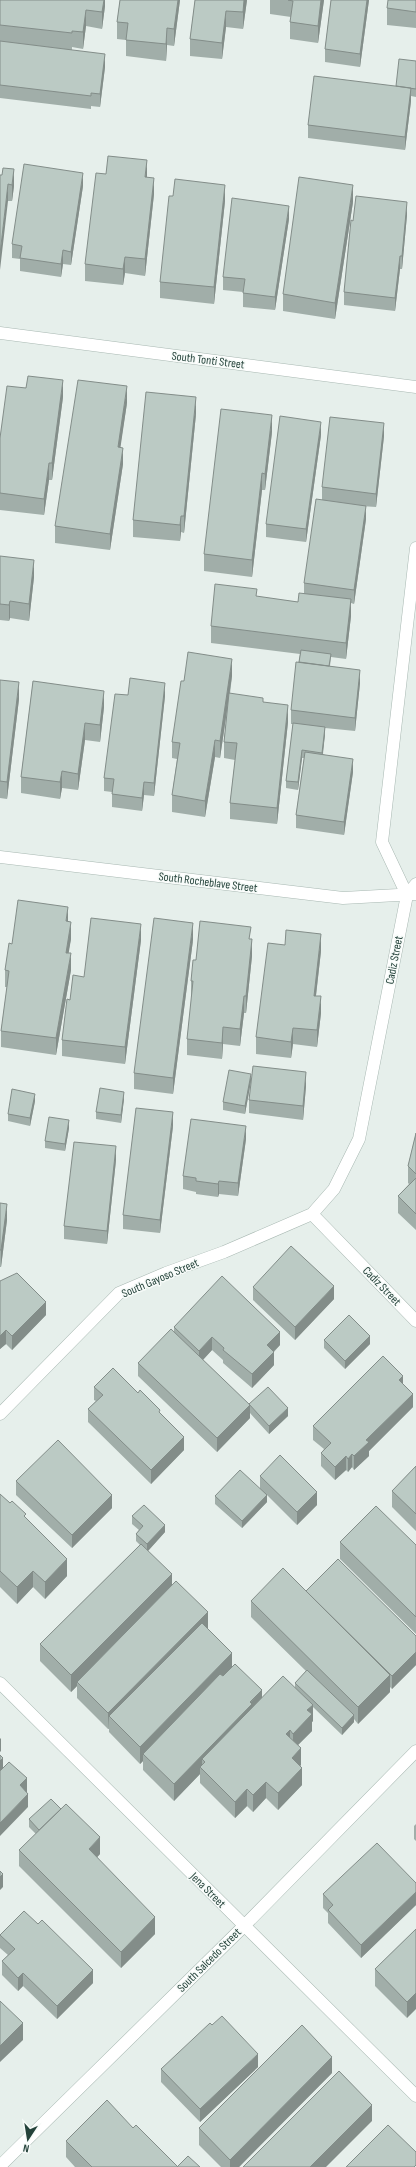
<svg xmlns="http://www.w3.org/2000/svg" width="416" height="2167" viewBox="0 0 416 2167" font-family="'Sofia Sans Condensed',sans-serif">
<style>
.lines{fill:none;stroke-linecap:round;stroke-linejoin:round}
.street-casing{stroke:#a8b8b2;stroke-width:13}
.street{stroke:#fff;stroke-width:12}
.wall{fill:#a1aea9}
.shaded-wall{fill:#838d89}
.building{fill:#bbcac4;stroke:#838d89}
.labels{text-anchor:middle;stroke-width:3;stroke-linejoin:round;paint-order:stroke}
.street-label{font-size:12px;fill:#24423a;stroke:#f7fbf9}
</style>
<rect width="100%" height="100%" fill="#e6efeb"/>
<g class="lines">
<!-- street casing -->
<g class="street-casing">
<path id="street" d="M0 333 416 387
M0 857 343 898 416 894
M407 895 416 884
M312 1214 416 1321
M0 1414 119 1293 166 1273 224 1252 312 1214 334 1189 359 1139 407 895 382 842 416 548
M0 1683 416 2096
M0 2166 244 1926 416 1751"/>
</g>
<!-- street -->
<use href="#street" class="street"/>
</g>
<!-- wall -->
<path class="wall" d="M0 0H105V6L102 29 86 26 83 49 72 47V50L105 67 100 107 91 106V109L0 98Z
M120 0H180L174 46 167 45 166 61 126 56V40L117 39V22Z
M195 0H247L243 29 226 27 222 59 190 56V39Z
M270 0H324L318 43 290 39V22L291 17 270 14Z
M331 0H369L360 67 325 62V49Z
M416 0V28L387 25V8Z
M416 61V97L411 96V101L405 150 308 138V125L396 86Z
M0 175 14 186 12 201H8Z
M147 177 154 194 145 276 125 273 123 285 85 281V264Z
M83 186 71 265 63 264 61 277 20 271V259L12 258V244Z
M173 196 225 201 214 304 160 298V282Z
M353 202 335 319 283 311V294Z
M407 215 402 269H400L395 311 344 305V292L353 221Z
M289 219 275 310 243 307V292L223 290V277Z
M63 397 52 480H49L44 515 0 510V438Z
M127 403 120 447 123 464 110 550 55 543V526Z
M196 414 184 533 181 532 180 541 133 537V520Z
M272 432 265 490H262L252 577 204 571V554Z
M321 435 306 542 266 537V524Z
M384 436 376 507 361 506 366 519 354 604 351 603V616L346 659 331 657 330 666 360 683 355 731 325 728V734L323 754 353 772 344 835 296 828V815L304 758H302L298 790 286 788V781L293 724H291V710L300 654 211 643V626L257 597 298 602 304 594V583L322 500V487Z
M0 556 34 577 29 621 10 618 9 621 0 620Z
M232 676 230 694 263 702 288 722 277 824 230 819V803L235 760 224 758V742L228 704 220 758 215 757 205 817 172 812V795L177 759 172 758V742L184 681Z
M0 680 19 699 7 799 0 798Z
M33 681 104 707 100 742 85 740 78 790 62 788 60 799 21 793V777Z
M128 695 165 696 154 796 144 795 142 811 112 807V792L104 791V778Z
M68 921 71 939 68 953 71 970 56 1055 1 1047V1031L7 987H5V970L12 944Z
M251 939 252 956 246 1013H244L240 1046 223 1044 222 1059 187 1055V1039L192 997H191V981L196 960Z
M141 940 125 1064 62 1056V1040L84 977Z
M193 940 173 1094 134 1089V1073Z
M321 951 316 996 321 1013 317 1047 293 1044 291 1058 256 1054V1037Z
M251 1081 245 1114 223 1110V1102Z
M306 1086 303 1120 249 1113V1100Z
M124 1099 121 1123 96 1119V1112Z
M35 1101 30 1126 8 1121V1114Z
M173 1126 160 1233 123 1229V1215Z
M69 1128 65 1151 45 1148V1141Z
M416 1133V1230L398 1213V1196L409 1184 408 1183V1166Z
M246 1139 238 1196 219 1194 218 1197 196 1194V1192L183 1189V1176Z
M116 1160 107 1244 64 1239V1226Z
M0 1203 7 1220 1 1267H0Z
M0 1281 46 1315 12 1350 6 1344 0 1349Z
M253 1287 334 1299 295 1340 253 1300Z
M174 1327 280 1345 274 1352V1365L252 1388 223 1363V1360L212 1350 203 1360 249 1405 288 1416 269 1434 250 1413V1418L217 1452 138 1376V1363L174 1332Z
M324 1340 370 1344 345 1369 324 1348Z
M403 1384 413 1407 369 1451V1456L354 1470 352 1467 348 1472 346 1470 335 1480 321 1466V1453L324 1449 313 1440V1426Z
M94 1387 138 1393 160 1413 184 1450 151 1484 88 1422V1409L96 1401 94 1400Z
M416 1466V1531L392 1507V1491Z
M260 1476 317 1505 297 1525 267 1495V1502L242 1528 215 1504V1496L260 1489Z
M16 1481 112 1508 72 1548 16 1495Z
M0 1494 26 1518 67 1576 45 1599 33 1587 17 1604 0 1587Z
M132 1516 165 1532 148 1551 172 1586 208 1629 232 1668 262 1698 295 1687V1683L306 1671 251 1617V1601L306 1591 416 1636V1665L392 1689 390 1687V1692L358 1724 354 1719V1722L342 1735 313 1707V1721L312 1722V1731L298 1745 301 1765 300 1766 302 1785 278 1810 266 1798 253 1812 247 1806 235 1818 200 1783V1774L174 1801 143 1770V1761L140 1764 109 1732V1729H108L77 1698V1686L71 1692 40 1661V1644L140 1545 136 1541V1534L139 1530 132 1524Z
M340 1542 416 1545V1634L340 1559Z
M29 1819 100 1854 97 1857 155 1934 121 1968 19 1866V1850L36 1834 29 1827Z
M416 1824V1841L414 1839V1826Z
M416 1883V1905L361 1958 328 1923V1913L323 1908V1894Z
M416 1929 407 2018 375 1986V1969Z
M0 1935 93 1983 57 2019 23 1986 18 1991 2 1975V1961L8 1955 0 1948Z
M212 2025 258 2067 200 2122 161 2082V2069Z
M332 2073 239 2167H221L199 2145V2128Z
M133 2128 177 2167H200H75L66 2157V2141Z"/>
<!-- shaded-wall -->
<path class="shaded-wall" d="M104 0H105V6L102 29V12Z
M178 0H180L174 46V29Z
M244 0H247L243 29V12Z
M321 0H324L318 43V26Z
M367 0H369L360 67V54Z
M86 10V26L83 49V32Z
M226 11V27L222 59V43Z
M167 28V45L166 61V44Z
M105 54V67L100 107V94Z
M411 88V101L405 150V137Z
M147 160V177H145Z
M14 169V186L12 201V185Z
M83 173V186L71 265V252Z
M154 178V194L145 276V259Z
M8 184V201L0 270V254Z
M225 185V201L214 304V287Z
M353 185V202L335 319V303Z
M407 202V215L402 269V256Z
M289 206V219L275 310V297Z
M63 250V264L61 277V264Z
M400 256V269L395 311V298Z
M125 257V273L123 285V269Z
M63 380V397L52 480V463Z
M127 386V403L118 464V447Z
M196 397V414L184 533V516Z
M272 415V432L265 490V474Z
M321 422V435L306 542V529Z
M384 423V436L376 507V494Z
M123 448V464L110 550V534Z
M49 463V480L44 515V499Z
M262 473V490L252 577V560Z
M366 506V519L354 604V590Z
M181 516V532L180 541V525Z
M34 560V577L29 621V604Z
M351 599V616L346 659V643Z
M10 601V618L9 621V605Z
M232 659V676L220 758V741Z
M360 670V683L355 731V718Z
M19 682V699L7 799V782Z
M165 683V696L154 796V783Z
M104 691V707L100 742V725Z
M288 705V722L277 824V808Z
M85 723V740L78 790V774Z
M325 727V734L322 760V753Z
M215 740V757L205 817V801Z
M302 750V758L298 790V782Z
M353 759V772L344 835V822Z
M62 771V788L60 799V782Z
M144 782V795L142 811V798Z
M68 907V923L66 921Z
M71 922V939L66 969V953Z
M193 923V940L173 1094V1078Z
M141 924V940L125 1064V1047Z
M321 934V951L314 1012V996Z
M252 939V956L246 1013V996Z
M71 953V970L56 1055V1038Z
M244 996V1013L240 1046V1029Z
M321 996V1013L317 1047V1030Z
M223 1027V1044L222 1059V1043Z
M293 1028V1044L291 1058V1042Z
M306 1072V1086L303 1120V1106Z
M251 1074V1081L245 1114V1106Z
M124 1092V1099L121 1123V1115Z
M35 1094V1101L30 1126V1118Z
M173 1112V1126L160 1233V1220Z
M69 1120V1128L65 1151V1144Z
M246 1126V1139L238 1196V1183Z
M116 1146V1160L107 1244V1231Z
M219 1181V1194L218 1197V1184Z
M7 1204V1220L1 1267V1250Z
M334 1286V1299L295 1340V1327Z
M46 1302V1315L12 1350V1336Z
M6 1330V1344L0 1349V1336Z
M280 1332V1345L267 1358V1345Z
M370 1336V1344L345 1369V1361Z
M212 1337V1350L199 1364V1351Z
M274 1352V1365L252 1388V1374Z
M403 1376V1389L399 1380Z
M413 1394V1407L369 1451V1456L354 1470V1456L366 1440Z
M250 1405V1418L217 1452V1438Z
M288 1408V1416L269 1434V1426Z
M184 1437V1450L151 1484V1470Z
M352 1454V1467L348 1472V1459Z
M346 1456V1470L335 1480V1467Z
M317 1492V1505L297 1525V1512Z
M112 1495V1508L72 1548V1535Z
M267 1495V1502L242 1528V1521Z
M165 1525V1532L147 1552V1544Z
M67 1559V1576L45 1599V1582Z
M33 1571V1587L17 1604V1587Z
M172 1574V1591L77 1682V1686L71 1692V1675Z
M208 1612V1629L109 1716 108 1729V1713Z
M416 1652V1665L392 1689V1676Z
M232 1653V1669L143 1754V1761L140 1764V1747Z
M390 1675V1692L358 1724V1707Z
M262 1690V1706L202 1759V1770L200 1767V1774L174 1801V1784Z
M313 1705V1721L312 1722V1731L293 1750V1734L307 1710Z
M354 1715V1722L342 1735V1728Z
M290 1730V1747L286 1734Z
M1 1738V1751L0 1752V1739Z
M301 1748V1765L292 1775V1758Z
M3 1758V1771L0 1774V1761Z
M302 1768V1785L278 1810V1793Z
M27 1778V1792L20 1798V1785Z
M266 1782V1798L253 1812V1795Z
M247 1789V1806L235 1818V1802Z
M28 1794V1807L0 1836V1823Z
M100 1837V1854L89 1866V1849Z
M3 1874V1887L0 1890V1877Z
M416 1892V1905L361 1958V1945Z
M155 1917V1934L121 1968V1952Z
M93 1970V1983L57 2019V2006Z
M23 1973V1986L18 1991V1978Z
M416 1993V2009L407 2018V2002Z
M23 2023V2040L0 2062V2046Z
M258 2054V2067L200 2122V2109Z
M332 2057V2073L239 2167H230V2160Z
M372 2105V2121L326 2167H310Z"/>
<!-- building -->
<path class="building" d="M0 0H104L102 12 86 10 83 32 72 31V33L0 25Z
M120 0H178L174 29 167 28 166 44 126 40 128 23 117 22Z
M195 0H244L243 12 226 11 222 43 190 39Z
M288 0H321L318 26 290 22 293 1Z
M331 0H367L360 54 325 49Z
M388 0H416V12L387 8Z
M0 41 105 54 100 94 91 93V96L0 85Z
M399 59 416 61V89L396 86Z
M314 76 411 88 405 137 308 125Z
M108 156 147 160 145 177 154 178 145 259 125 257 123 269 85 264 96 173 106 174Z
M24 164 83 173 71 252 63 250 61 264 20 258 22 246 12 244Z
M3 168 14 169 12 185 8 184 0 254V175H2Z
M299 177 353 185 335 303 283 294Z
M175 179 225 185 214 287 160 282 169 196H173Z
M356 196 407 202 402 256H400L395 298 344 292 351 220 353 221Z
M232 198 289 206 275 297 243 293 245 279 223 277Z
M28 376 63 380 52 463H49L44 499 0 493V438L7 386 26 388Z
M78 380 127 386 118 447 123 448 110 534 55 526Z
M146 392 196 397 184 516H181L180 525 133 520Z
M221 409 272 415 265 474 262 473 252 560 204 554Z
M280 416 321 422 306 529 266 524Z
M330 417 384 423 376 494 322 487Z
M316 499 366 506 354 590 304 583Z
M0 556 34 560 29 604 10 601 9 605 0 604Z
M215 584 257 589 256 596 298 602 299 593 351 599 346 643 211 626Z
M301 650 331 654 329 666 299 662Z
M188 652 232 659 220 741 215 740 205 801 172 795 180 743 172 742 181 681H184Z
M296 662 360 670 355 718 291 710Z
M130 678 165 683 154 783 144 782 142 798 112 794 114 779 104 778 115 694 128 695Z
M0 680 19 682 7 782 0 781Z
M33 681 104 691 100 725 85 723 78 774 62 771 60 782 21 777Z
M229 693 263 698V702L288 705 277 808 230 803 237 743 224 742Z
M293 723 325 727 322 753 302 750 298 782 286 781Z
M305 752 353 759 344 822 296 815Z
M18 900 68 907 66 921 71 922 66 953H71L56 1038 1 1031 9 971 5 970 9 943 12 944Z
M91 918 141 924 125 1047 62 1040 67 999 70 1000 73 975 84 977Z
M154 918 193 923 173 1078 134 1073Z
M200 921 251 927 249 939H252L246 996H244L240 1029 223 1027 222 1043 187 1039 193 981H191L193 960H196Z
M286 930 321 934 314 996H321L317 1030 293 1028 291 1042 256 1037 268 943 285 945Z
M253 1066 306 1072 303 1106 249 1100Z
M229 1070 251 1074 245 1106 223 1102Z
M100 1088 124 1092 121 1115 96 1112Z
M12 1089 35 1094 30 1118 8 1114Z
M136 1108 173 1112 160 1220 123 1215Z
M49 1117 69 1120 65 1144 45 1141Z
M191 1119 246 1126 238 1183 219 1181 218 1184 196 1181V1178L183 1176Z
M416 1133V1174L408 1166Z
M74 1142 116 1146 107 1231 64 1226Z
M416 1178V1214L398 1196Z
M0 1203 7 1204 1 1250H0Z
M291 1246 334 1286 295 1327 253 1287Z
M17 1273 46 1302 12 1336 6 1330 0 1336V1281Z
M222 1276 280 1332 267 1345 274 1352 252 1374 223 1350 224 1348 212 1337 199 1351 174 1327Z
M349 1315 370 1336 345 1361 324 1340Z
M171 1329 250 1405 217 1438 138 1363Z
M383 1356 403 1376 399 1380 413 1394 366 1440 369 1442 354 1456 352 1454 348 1459 346 1456 335 1467 321 1453 331 1443 313 1426Z
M113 1368 138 1393 140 1390 160 1410 159 1412 184 1437 151 1470 88 1409 103 1395 94 1387Z
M268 1387 288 1408 269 1426 249 1404Z
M58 1440 112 1495 72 1535 16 1481Z
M280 1455 317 1492 297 1512 260 1476Z
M416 1466V1514L392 1491Z
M240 1470 267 1495 242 1521 215 1496Z
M0 1494 10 1503 12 1501 26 1514 24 1516 67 1559 45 1582 33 1571 17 1587 0 1571Z
M144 1505 165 1525 147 1544 136 1534 143 1526 132 1516Z
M376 1506 416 1545V1617L340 1542Z
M141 1544 172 1574 71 1675 40 1644Z
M338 1559 416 1636V1652L392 1676 306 1591Z
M283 1568 390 1675 358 1707 251 1601Z
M176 1581 208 1612 108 1713 77 1682Z
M202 1623 232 1653 140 1747 109 1716Z
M235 1664 262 1690 250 1702 252 1704 174 1784 143 1754 220 1674 223 1676Z
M307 1670 354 1715 342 1728 295 1683Z
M283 1676 313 1705 307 1710 312 1714 293 1734 290 1730 286 1734 301 1748 292 1758 302 1768 278 1793 266 1782 253 1795 247 1789 235 1802 200 1767 205 1762 202 1759Z
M0 1755 3 1758 0 1761Z
M9 1762 27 1778 20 1785 28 1794 0 1823V1771Z
M51 1799 61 1809 39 1830 29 1819Z
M66 1804 100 1837 89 1849 155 1917 121 1952 19 1850Z
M377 1843 416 1883V1892L361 1945 328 1910 333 1905 323 1894Z
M0 1871 3 1874 0 1877Z
M24 1911 38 1924 42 1920 93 1970 57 2006 23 1973 18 1978 2 1961 15 1949 0 1935Z
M416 1929V1993L407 2002 375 1969Z
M0 2001 23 2023 0 2046Z
M222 2016 258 2054 200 2109 161 2069 210 2023 212 2025Z
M302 2025 332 2057 230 2160 199 2128Z
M339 2071 372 2105 310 2167H243Z
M107 2100 133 2128 136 2125 178 2167H92L66 2141Z
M388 2125 416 2152V2165L414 2167H346Z
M188 2156 200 2167H177Z"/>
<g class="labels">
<!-- street labels -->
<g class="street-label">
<text transform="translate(208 360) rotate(7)" y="4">South Tonti Street</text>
<text transform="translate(208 882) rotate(7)" y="4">South Rocheblave Street</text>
<text transform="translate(394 960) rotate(-79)" y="4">Cadiz Street</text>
<text transform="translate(160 1278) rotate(-23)" y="4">South Gayoso Street</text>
<text transform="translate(382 1286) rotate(46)" y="4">Cadiz Street</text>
<text transform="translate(208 1890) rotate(45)" y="4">Jena Street</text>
<text transform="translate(209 1960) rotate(-45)" y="4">South Salcedo Street</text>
</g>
</g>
<!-- north arrow -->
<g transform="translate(28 2139) rotate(192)" stroke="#f7fbf9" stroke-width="3" paint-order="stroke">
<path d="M0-3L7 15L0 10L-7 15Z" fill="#24423a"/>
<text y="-6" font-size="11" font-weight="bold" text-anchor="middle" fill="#24423a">N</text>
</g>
</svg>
